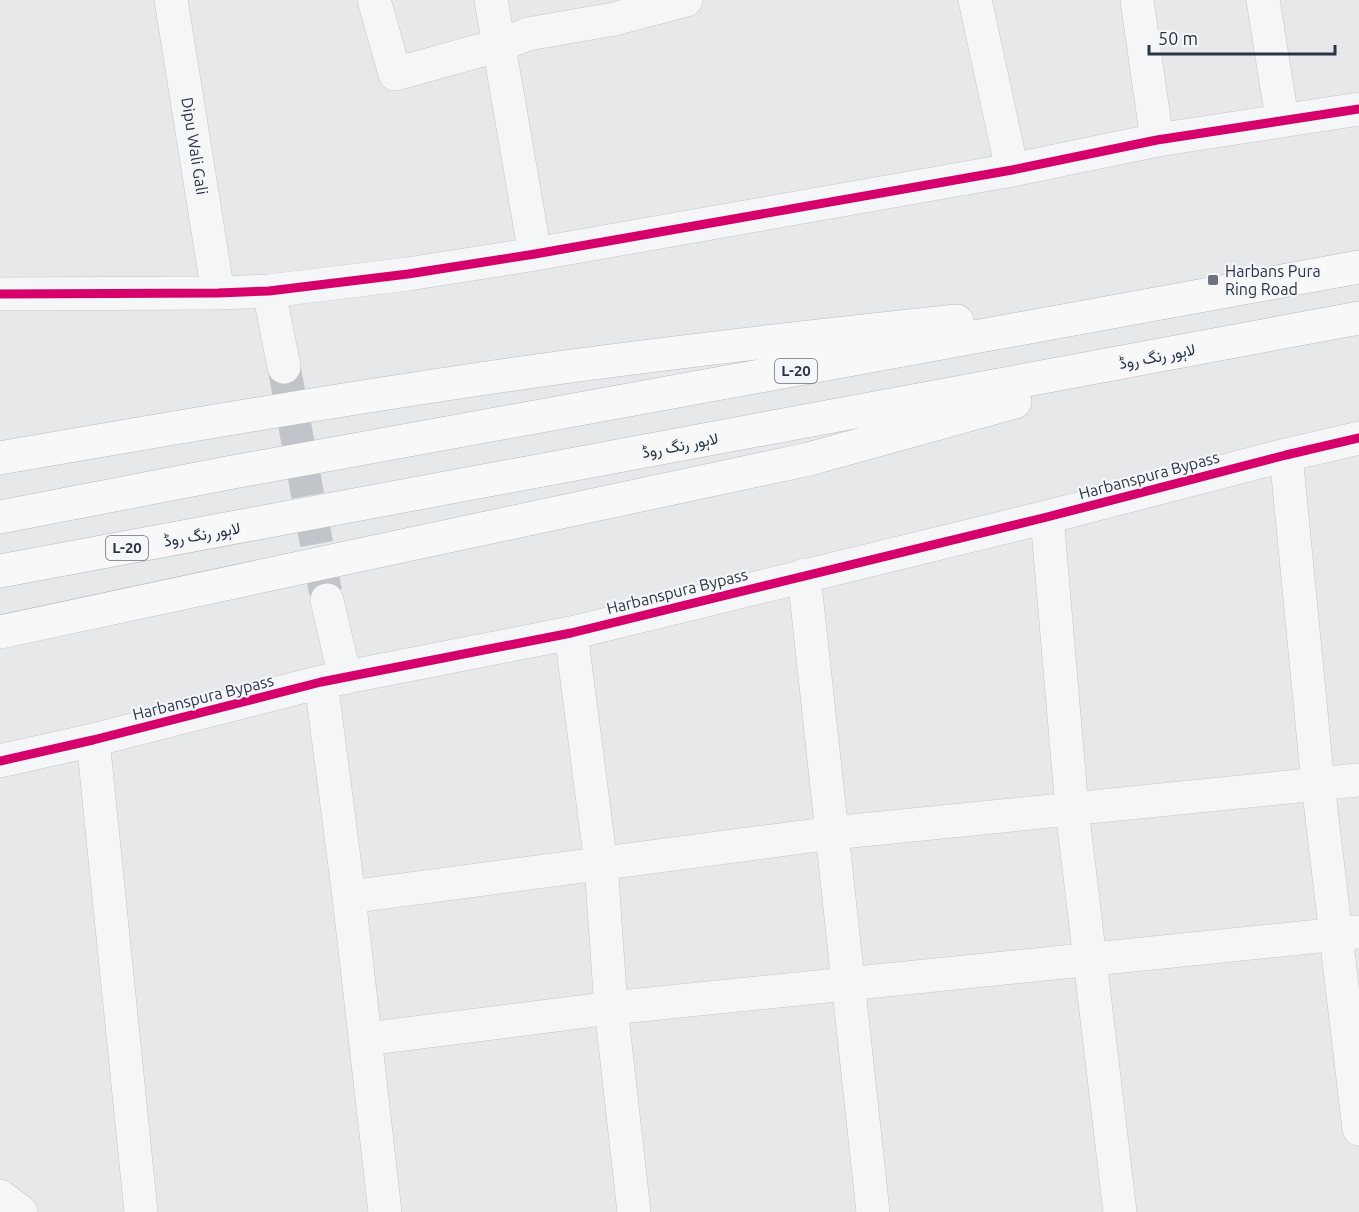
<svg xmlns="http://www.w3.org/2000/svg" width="1359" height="1212" viewBox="0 0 1359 1212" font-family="Ubuntu,Vazirmatn,sans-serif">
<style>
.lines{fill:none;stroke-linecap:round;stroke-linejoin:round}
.minor-tunnel{stroke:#c1c4c9;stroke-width:33;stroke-dasharray:33 16;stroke-linecap:butt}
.minor-casing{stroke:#c4c6c8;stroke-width:34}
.highway-casing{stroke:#b8bbbf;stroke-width:34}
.minor{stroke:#f5f6f7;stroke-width:33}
.highway{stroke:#f8f8f8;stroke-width:33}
.cycleway-casing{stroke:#f4f6f9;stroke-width:13}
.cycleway{stroke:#d6006c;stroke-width:9}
.poi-dot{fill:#6c737f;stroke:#f4f6f9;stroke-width:2}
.labels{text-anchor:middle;stroke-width:4.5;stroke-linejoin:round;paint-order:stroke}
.shield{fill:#f4f6f9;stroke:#676e7b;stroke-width:1.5}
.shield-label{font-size:15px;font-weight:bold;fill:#2b3445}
.street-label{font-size:16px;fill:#2b3445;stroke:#f4f6f9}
.poi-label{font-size:16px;fill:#2b3445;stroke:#f4f6f9;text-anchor:start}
</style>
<rect width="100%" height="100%" fill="#e6e8ea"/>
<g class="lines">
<!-- minor-tunnel -->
<path class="minor-tunnel" d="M284 367 327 600"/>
<!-- minor casing -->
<g class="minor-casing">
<path id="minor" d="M171 0 218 293
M374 0 395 74 500 45 528 34 614 19 686 0
M491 0 535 254
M975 0 1012 170
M1137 0 1157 140
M1263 0 1282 119
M269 291 284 367
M0 294 218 293 269 291 408 274 535 254 1012 170 1157 140 1359 109
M1286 455 1318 784 1359 1129
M1047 517 1072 809 1120 1212
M804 575 873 1212
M327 600 345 678
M571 633 601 864 611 1008 634 1212
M321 682 349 897 385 1212
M93 740 141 1212
M0 761 93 740 321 682 571 633 1047 517 1286 455 1359 438
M349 897 832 833 1359 780
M366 1039 611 1008 1359 932
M0 1196 21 1212"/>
</g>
<!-- highway casing -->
<g class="highway-casing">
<path id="highway" d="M0 458C185 426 370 394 557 368 690 350 824 335 957 321
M0 517 233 472 1359 267
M0 571 1359 318
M0 632 809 459 1015 402"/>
</g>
<!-- minor -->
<use href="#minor" class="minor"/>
<!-- highway -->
<use href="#highway" class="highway"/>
<!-- cycleway casing -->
<g class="cycleway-casing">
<path id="cycleway" d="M0 294 218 293 269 291 408 274 535 254 1012 170 1157 140 1359 109
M0 761 93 740 321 682 571 633 1047 517 1286 455 1359 438"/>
</g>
<!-- cycleway -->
<use href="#cycleway" class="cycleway"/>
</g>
<!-- markers -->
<rect class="poi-dot" x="1207" y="274" width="12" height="12" rx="3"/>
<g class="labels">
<!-- shield labels -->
<g class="shield">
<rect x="775" y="359" width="42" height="24" rx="4.5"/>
<rect x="106" y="536" width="42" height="24" rx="4.5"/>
</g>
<g class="shield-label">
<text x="796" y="376">L-20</text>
<text x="127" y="553">L-20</text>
</g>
<!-- street labels -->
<g class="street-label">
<text transform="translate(195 146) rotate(81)" y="6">Dipu Wali Gali</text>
<text transform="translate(1157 356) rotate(-11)" y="6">لاہور رنگ روڈ</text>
<text transform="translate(680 445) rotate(-11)" y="6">لاہور رنگ روڈ</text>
<text transform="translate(1149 475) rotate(-15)" y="6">Harbanspura Bypass</text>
<text transform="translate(202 534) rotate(-10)" y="6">لاہور رنگ روڈ</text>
<text transform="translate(677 591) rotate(-14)" y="6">Harbanspura Bypass</text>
<text transform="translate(203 697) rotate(-14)" y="6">Harbanspura Bypass</text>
</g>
<!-- poi labels -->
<g class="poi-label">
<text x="1225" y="277">Harbans Pura<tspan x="1225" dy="18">Ring Road</tspan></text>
</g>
</g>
<!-- scale -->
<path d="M1149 45v9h186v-9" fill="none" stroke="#2b3445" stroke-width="3"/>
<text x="1158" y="45" font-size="18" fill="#2b3445" stroke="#f4f6f9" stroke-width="4.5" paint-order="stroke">50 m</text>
</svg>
